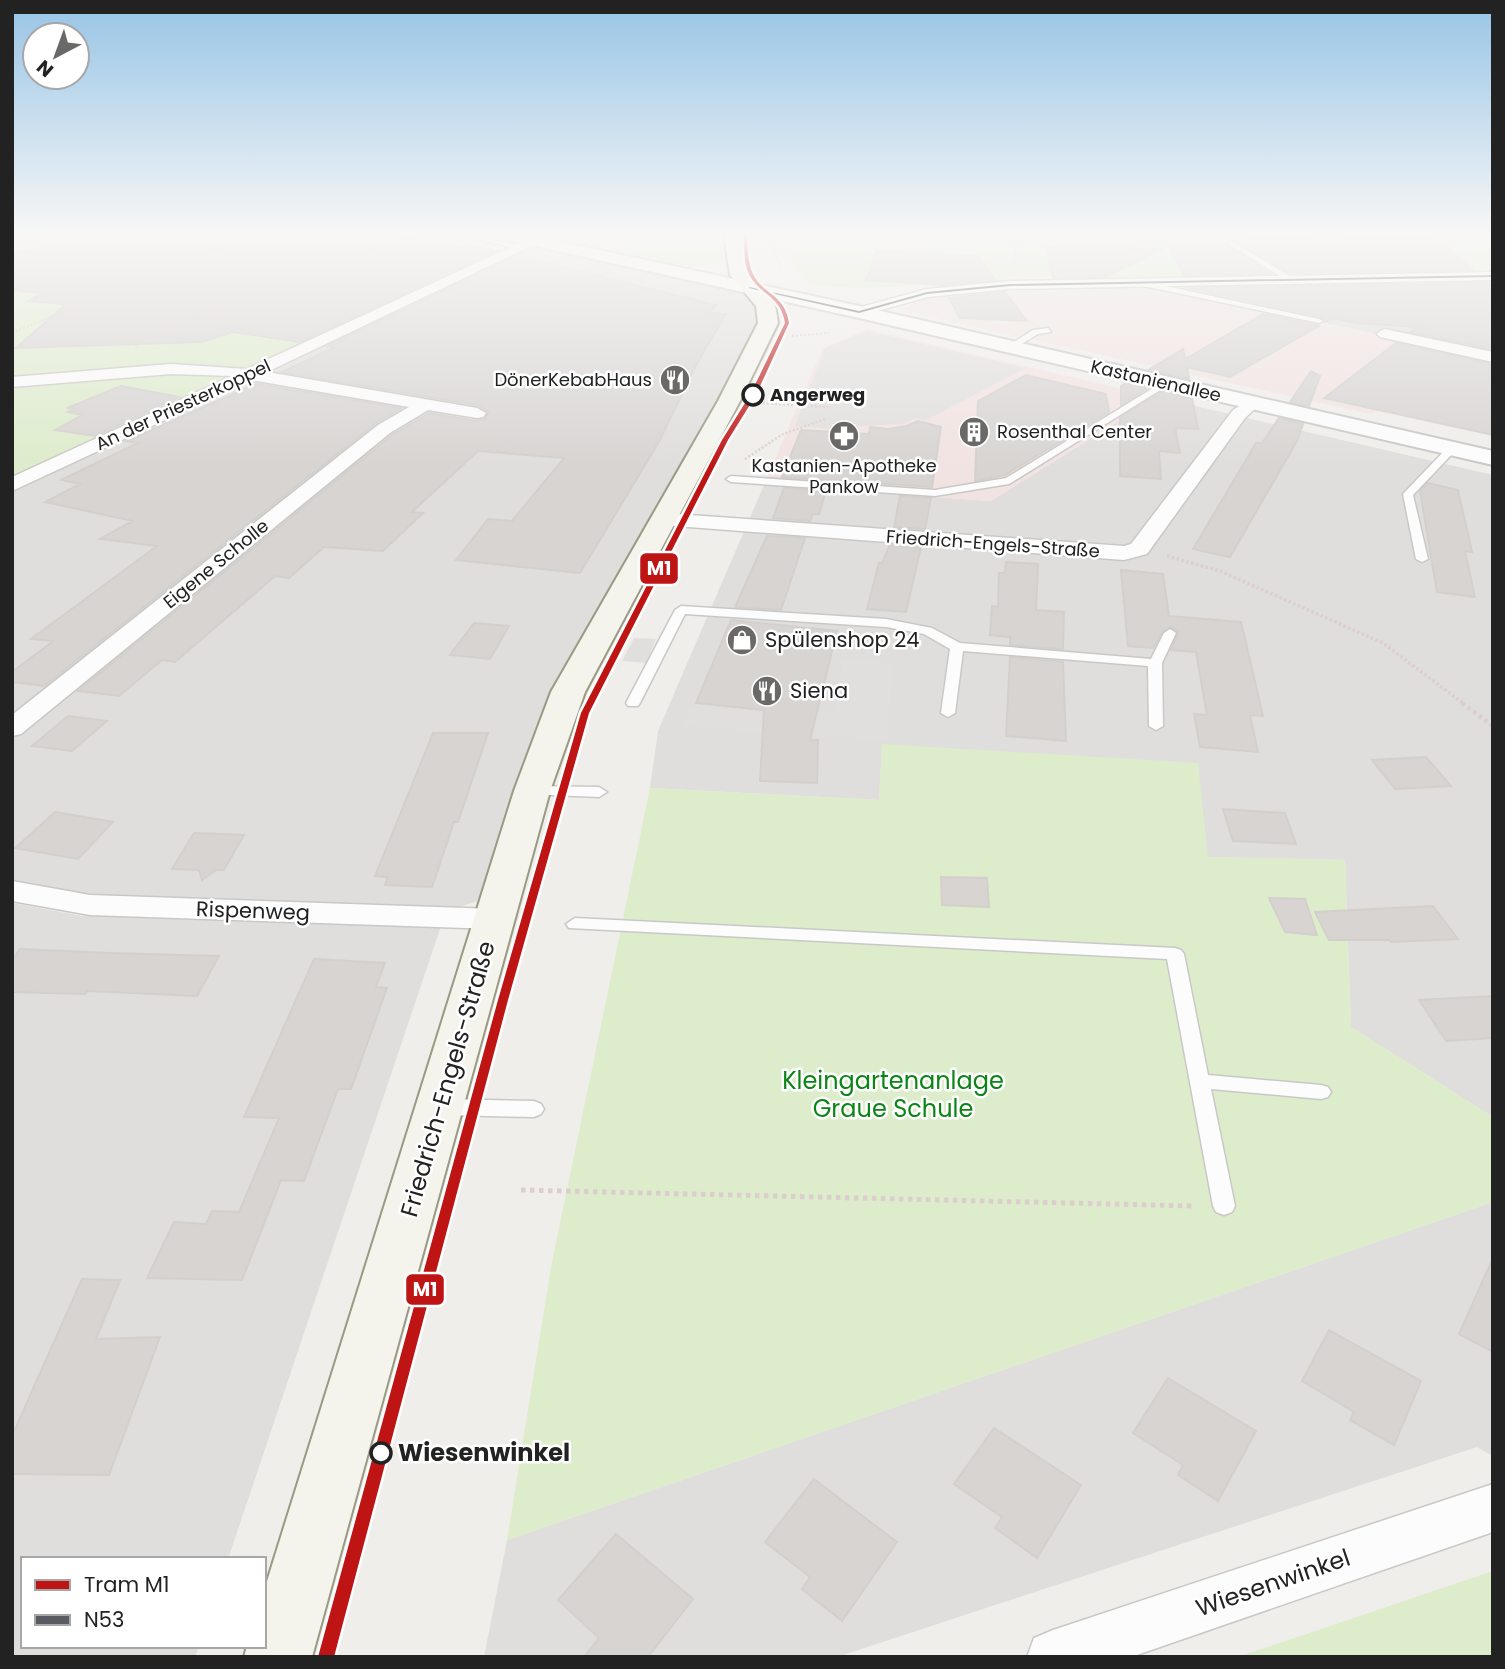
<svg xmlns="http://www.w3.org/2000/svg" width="1505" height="1669" viewBox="0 0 1505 1669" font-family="Poppins,sans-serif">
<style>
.residential{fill:#dfdedc}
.commercial{fill:#f1e3e1}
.grass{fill:#ddeccb}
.parking{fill:#e0dfde}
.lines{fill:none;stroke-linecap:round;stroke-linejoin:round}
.stream{fill:#bfdbe3;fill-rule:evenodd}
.building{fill:#d7d4d2;stroke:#d3d0cc;stroke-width:2}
.service-casing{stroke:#c9c8c7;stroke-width:3}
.minor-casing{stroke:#c9c8c7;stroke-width:3}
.tertiary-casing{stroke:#c9c8c7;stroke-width:4}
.secondary-casing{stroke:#999a82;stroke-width:4}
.path-far4{stroke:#dccecd;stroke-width:2;stroke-dasharray:2 2;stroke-linecap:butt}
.path-far3{stroke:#dccecd;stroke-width:2.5;stroke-dasharray:2 2;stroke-linecap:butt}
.path-far2{stroke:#dccecd;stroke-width:3.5;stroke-dasharray:2.5 2.5;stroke-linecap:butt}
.path-far1{stroke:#dccecd;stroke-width:4.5;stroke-dasharray:3.5 3.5;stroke-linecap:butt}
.path{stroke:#dccecd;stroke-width:5;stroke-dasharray:4.5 4.5;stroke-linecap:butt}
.service{fill:#fdfcfc;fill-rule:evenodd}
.minor{fill:#fdfcfc;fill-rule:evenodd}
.tertiary{fill:#fdfcfc;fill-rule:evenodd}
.secondary{fill:#f4f4ed;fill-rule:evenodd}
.bus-1-casing{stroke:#fff;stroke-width:5}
.bus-1{fill:#595b62;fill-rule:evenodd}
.tram-1-casing{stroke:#fff;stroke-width:5}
.tram-1{fill:#be1414;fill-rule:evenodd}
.stop-dot{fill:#fff;stroke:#222;stroke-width:3.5}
.labels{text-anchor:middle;stroke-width:5;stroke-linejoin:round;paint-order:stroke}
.far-poi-label{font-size:18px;fill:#222;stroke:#fff;text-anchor:end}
.far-street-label{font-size:18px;fill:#222;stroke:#fff}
.far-stop-label{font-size:18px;font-weight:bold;fill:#222;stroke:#fff;text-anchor:start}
.poi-label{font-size:21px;fill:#222;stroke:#fff;text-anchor:start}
.street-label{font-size:21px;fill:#222;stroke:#fff}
.near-street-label{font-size:24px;fill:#222;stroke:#fff}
.near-park-label{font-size:24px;fill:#0c8416;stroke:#fff}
.near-stop-label{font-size:24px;font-weight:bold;fill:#222;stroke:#fff;text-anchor:start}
.line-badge{stroke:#fff;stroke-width:2.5}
.badge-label{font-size:19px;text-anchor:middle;font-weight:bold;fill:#fff}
</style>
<rect width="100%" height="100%" fill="#f0eeeb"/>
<!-- residential -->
<path class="residential" d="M531 245 743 292 758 307 763 320 481 900 459 907 99 897 12 881V737L389 431 423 411 472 419 485 410 261 373Z
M1493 279V355L1438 347 1149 286Z
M252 379 408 409 12 718V490Z
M1157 397 1493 475V1117L1351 1027 1345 860 1208 857 882 745 879 800 650 788 658 731 764 485 991 501Z
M12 903 82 916 441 926 228 1559H23V1646H199L195 1657H12Z
M1493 1202V1456L1477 1447 837 1657H484L507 1540Z"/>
<!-- commercial -->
<path class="commercial" d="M1149 286 1493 359V364L1371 414 898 310 917 301 959 294Z
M867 329 1157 397 991 501 764 485 822 349Z"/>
<!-- grass -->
<path class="grass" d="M12 234H202L212 239 251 234H454L513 247 249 370 12 380Z
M549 234H711L712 237 722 236 731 255C708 285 581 244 546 235Z
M785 234H1228L1227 238 1296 276 1146 279 1007 276 1002 279C967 282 834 296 808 281 793 272 790 249 785 234Z
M1405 234H1493V273H1448Z
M169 371 238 375 12 480V383Z
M882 744 1198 763 1208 857 1345 860 1351 1027 1493 1117V1202L507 1540 551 1267 650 788 879 800Z
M1493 1571V1657H1238Z"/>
<!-- parking -->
<path class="parking" d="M867 331 1026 368 926 420 916 418 902 424 860 426 854 430 795 426 825 348Z
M634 638 656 639 646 663 622 661Z
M843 661 893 663 886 740 684 726 690 712 696 708 835 713Z"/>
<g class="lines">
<!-- stream -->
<path class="stream" d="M49 234H59L12 241V239Z"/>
</g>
<!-- building -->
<path class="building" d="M62 234H400L471 249 480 247 496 251 299 342 233 332 202 342 16 348 66 304 28 301 42 293 12 290V253L72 243Z
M1342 234 1349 238H1437L1473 270 1290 273 1234 240 1229 239 1228 246 1271 274 1184 275 1167 242Z
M1047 247 1163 249 1105 277 1053 278Z
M876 251 978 256 996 280 942 285 866 280Z
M517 256 716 305 709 313 726 314 696 365 660 440 580 573 456 560 488 519 512 521 564 458 478 451 412 512 423 513 383 551 324 547 289 578 275 576 175 662 162 660 119 696 78 691 392 435 429 413 477 421 485 419 489 412 477 405 282 372 333 348 327 346Z
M1487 283 1493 288V349L1410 332 1417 327 1357 323 1332 318 1325 322 1320 316 1190 288Z
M1005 292 1027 321 960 318 949 298Z
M1263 314 1319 326 1230 377 1187 367 1189 379 1148 370 1183 349 1185 359Z
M1396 343 1493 364V435L1324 398Z
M1311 371 1320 376 1309 406 1290 402Z
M1026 375 1106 394 1109 412 1005 475 975 481 978 401Z
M1126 383 1148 388 1121 405V386Z
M257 384 401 408 376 423 44 686 12 682V672L53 641 31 639 157 546 100 539 133 521 45 502 80 484 61 480 138 443 126 441Z
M121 386 179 397 95 436 55 430 82 415 68 412 76 409 67 408Z
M1163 391 1192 398 1198 429 1175 428 1180 453 1159 451 1161 479 1120 476V418Z
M1279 418 1303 424 1297 441 1230 557 1193 549 1256 443H1262Z
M918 421 941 427 932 487 782 477 801 430 869 434 870 427 888 429 907 426Z
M1428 483 1458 490 1472 552 1465 551 1475 597 1437 592 1420 491Z
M784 488 826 491 819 514H813L810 521 773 518Z
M900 496 931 498 925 529 894 527Z
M767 536 805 538 781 610 735 607Z
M890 545 921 547 906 612 867 609 879 563H882Z
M1006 562 1038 564 1036 610 1064 612 1063 649 1010 645V637L990 635 992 606 998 607 999 573H1005Z
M1121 570 1163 574 1169 616 1241 622 1263 716 1250 715 1258 752 1200 747 1194 714 1207 715 1196 652 1171 650 1179 632 1171 627 1162 632 1153 648 1128 646Z
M731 620 837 631 810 740H818L817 783 760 781 764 710 696 703Z
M474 623 509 626 490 659 450 655Z
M1010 657 1063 662 1066 741 1006 736Z
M68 716 107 721 72 751 32 746Z
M433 733H488L458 822H454L432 887 385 885 388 877 375 876Z
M1426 757 1451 786 1395 789 1372 760Z
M1223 809 1285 813 1296 844 1233 841Z
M55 812 113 822 78 859 15 848Z
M194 833 244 835 224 870H216L202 880 199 870 172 869Z
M941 877 987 878 989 907 942 905Z
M1269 898 1305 899 1317 935 1285 932Z
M1433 906 1458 939 1391 942 1389 940H1329L1315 912Z
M20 949 110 953 219 956 197 996 87 991 85 994 12 992V960Z
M314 959 385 963 376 987 387 988 351 1089H338L304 1181 281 1180 242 1280 147 1278 174 1222 206 1224 212 1211 239 1212 279 1118 244 1117Z
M1493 996V1038L1446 1041 1419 1000Z
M1493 1258V1352L1459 1334Z
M82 1279 120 1280 96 1339 160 1337 109 1475 12 1474V1436Z
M1329 1330 1421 1381 1394 1445 1350 1420 1354 1412 1302 1381Z
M1168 1378 1256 1431 1218 1501 1178 1475 1183 1465 1133 1433Z
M994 1428 1081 1485 1037 1558 995 1528 1002 1517 954 1484Z
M814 1479 897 1542 842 1621 802 1589 810 1577 765 1542Z
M616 1534 693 1599 648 1657H584L599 1638 558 1600Z"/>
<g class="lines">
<!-- service casing -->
<g class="service-casing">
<path id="service" d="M455 234H466L521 247 518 249Z
M1229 242H1233L1298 281 1291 283 1229 244Z
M1142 281 1319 319 1323 321 1319 323 1139 285Z
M1048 328 1051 332 1038 334 1013 349 1006 347 1033 330Z
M1163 382 1170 384 1009 484 935 496 731 482 726 479 731 476 935 490 1006 478Z
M1448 447 1457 449 1413 495 1428 559 1422 562 1416 559 1403 494Z
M681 606 886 619 932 628 960 643 1151 659 1164 633 1170 629 1176 633 1162 663 1163 726 1156 730 1149 726 1148 666 963 651 955 713 948 717 941 713 950 649 924 634 886 627 685 614 640 703 638 706H628L626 703 675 610Z
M532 786 599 787 607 792 599 797 527 794 524 791 527 788Z
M575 918 1175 948 1181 950 1184 954 1208 1075 1321 1085 1328 1087 1331 1092 1328 1097 1321 1099 1211 1089 1235 1206 1232 1212 1224 1215 1216 1212 1213 1206 1167 959 569 928 566 924Z
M442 1099 534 1101 541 1104 544 1109 541 1114 534 1117 442 1115 435 1112 432 1107 435 1102Z"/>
</g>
<!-- minor casing -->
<g class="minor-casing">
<path id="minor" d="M539 234H549L550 237 267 372 477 408 486 413 483 417 477 418 428 410 390 433 21 734 12 736V715L378 425 409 407 251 380 12 491V477L232 376 171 374 12 387V377L171 364 247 369Z
M1493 272V280L1010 289 928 297 859 316 852 312 854 309 927 289 1010 281Z
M1385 329 1493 352V362L1380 337 1377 334 1380 331Z
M1252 398 1261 403 1245 418 1147 554 1124 560 662 525 655 523 652 519 655 515 662 513 1124 546 1131 544 1233 410Z
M12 881 90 895 495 909 506 912 511 919 506 926 495 929 90 915 12 901Z
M1493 1484V1532L1131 1657H1027L1034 1638 1053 1630Z"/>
</g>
<!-- tertiary casing -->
<g class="tertiary-casing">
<path id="tertiary" d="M496 234H525L859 306 1493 451V465L859 318 504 239Z"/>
</g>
<!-- secondary casing -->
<g class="secondary-casing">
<path id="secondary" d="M724 234H740L748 274 775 305 778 323 740 401 585 692 550 791 312 1657H244L247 1646H264V1591L514 791 551 692 718 401 758 323 756 306 730 275Z"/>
</g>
<!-- path-far4 -->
<path class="path-far4" d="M767 234 782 269
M12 236 27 234
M23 245 68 271
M1014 264 1017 234
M12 281 195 254
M12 333 203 252 331 234
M792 336 829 333
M135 346C228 298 323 262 424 234"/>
<!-- path-far3 -->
<path class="path-far3" d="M759 403 828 407
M745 459 783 434 825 419"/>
<!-- path-far2 -->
<path class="path-far2" d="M1167 556 1220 571 1383 643 1464 704"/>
<!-- path-far1 -->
<path class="path-far1" d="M1462 703 1493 726"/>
<!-- path -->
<path class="path" d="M521 1190 1195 1206"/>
<!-- service -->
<use href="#service" class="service"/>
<!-- minor -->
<use href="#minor" class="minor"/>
<!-- tertiary -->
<use href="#tertiary" class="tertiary"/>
<!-- secondary -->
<use href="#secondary" class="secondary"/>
<!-- bus-1 casing -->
<g class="bus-1-casing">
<path id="bus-1" d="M1493 275V277L1010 286 927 294 859 313 748 288 750 287 859 311 927 292 1010 284Z"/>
</g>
<!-- bus-1 -->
<use href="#bus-1" class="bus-1"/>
<!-- tram-1 casing -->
<g class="tram-1-casing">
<path id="tram-1" d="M743 234H747C748 247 747 262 753 274 763 295 785 294 789 323L756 395 728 440 589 713 508 1000 334 1657H318L498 1000 581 713 722 440 750 395 785 323C781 295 759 295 749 274 743 262 745 247 743 234Z"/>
</g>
<!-- tram-1 -->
<use href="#tram-1" class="tram-1"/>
</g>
<!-- sky -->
<linearGradient id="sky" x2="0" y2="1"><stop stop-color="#97c4e6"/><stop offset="0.5" stop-color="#f8f7f6"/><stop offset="1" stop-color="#f8f7f6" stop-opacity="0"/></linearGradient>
<rect width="1505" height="467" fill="url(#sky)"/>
<!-- icons -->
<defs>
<g id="restaurant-disc" transform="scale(1.575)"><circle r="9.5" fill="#6a6968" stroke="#fff"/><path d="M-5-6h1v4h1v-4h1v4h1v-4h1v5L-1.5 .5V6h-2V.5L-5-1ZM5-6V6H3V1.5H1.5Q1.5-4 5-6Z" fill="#fff"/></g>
<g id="building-disc" transform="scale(1.575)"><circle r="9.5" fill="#6a6968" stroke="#fff"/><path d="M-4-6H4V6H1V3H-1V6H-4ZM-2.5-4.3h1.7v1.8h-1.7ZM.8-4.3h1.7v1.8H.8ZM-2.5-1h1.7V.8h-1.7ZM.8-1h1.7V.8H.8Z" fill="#fff"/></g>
<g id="pharmacy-disc" transform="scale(1.575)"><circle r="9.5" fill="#6a6968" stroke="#fff"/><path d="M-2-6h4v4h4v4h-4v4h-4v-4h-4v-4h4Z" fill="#fff"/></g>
<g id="shop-disc" transform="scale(1.575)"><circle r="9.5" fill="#6a6968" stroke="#fff"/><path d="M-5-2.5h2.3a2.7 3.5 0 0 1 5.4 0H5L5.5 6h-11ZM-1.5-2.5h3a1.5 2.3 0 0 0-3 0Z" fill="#fff"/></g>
</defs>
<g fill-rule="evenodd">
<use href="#restaurant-disc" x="675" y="380"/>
<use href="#building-disc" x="974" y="432"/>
<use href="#pharmacy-disc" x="844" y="436"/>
<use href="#shop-disc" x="742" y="640"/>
<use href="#restaurant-disc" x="767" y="691"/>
</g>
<!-- markers -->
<g class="stop-dot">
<circle cx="753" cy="395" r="10"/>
<circle cx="381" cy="1453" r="10"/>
</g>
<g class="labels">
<!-- far-poi labels -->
<g class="far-poi-label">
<text x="652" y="386">DönerKebabHaus</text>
<text x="997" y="438" text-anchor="start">Rosenthal Center</text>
<text x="844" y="472" text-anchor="middle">Kastanien-Apotheke<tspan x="844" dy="21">Pankow</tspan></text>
</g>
<!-- far-street labels -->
<g class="far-street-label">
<text transform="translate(1156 381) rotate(13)" y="6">Kastanienallee</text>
<text transform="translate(183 405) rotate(-25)" y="6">An der Priesterkoppel</text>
<text transform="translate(993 544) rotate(4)" y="6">Friedrich-Engels-Straße</text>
<text transform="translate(216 564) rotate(-39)" y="6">Eigene Scholle</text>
</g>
<!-- far-stop labels -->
<g class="far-stop-label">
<text x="770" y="401">Angerweg</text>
</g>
<!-- poi labels -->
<g class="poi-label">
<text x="765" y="647">Spülenshop 24</text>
<text x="790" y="698">Siena</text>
</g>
<!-- street labels -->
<g class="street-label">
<text transform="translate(253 911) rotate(2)" y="7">Rispenweg</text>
</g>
<!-- near-street labels -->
<g class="near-street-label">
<text transform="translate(448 1079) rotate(-74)" y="8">Friedrich-Engels-Straße</text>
<text transform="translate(1273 1583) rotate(-19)" y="8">Wiesenwinkel</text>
</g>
<!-- near-park labels -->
<g class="near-park-label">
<text x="893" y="1089">Kleingartenanlage<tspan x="893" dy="28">Graue Schule</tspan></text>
</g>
<!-- near-stop labels -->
<g class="near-stop-label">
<text x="398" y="1461">Wiesenwinkel</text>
</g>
</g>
<g class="line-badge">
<rect x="639" y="552" width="40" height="33" rx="7" fill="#be1414"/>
<rect x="405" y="1273" width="40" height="33" rx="7" fill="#be1414"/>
</g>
<g class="badge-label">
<text x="659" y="575">M1</text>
<text x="425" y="1296">M1</text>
</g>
<!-- border -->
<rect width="1505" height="1669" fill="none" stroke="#222222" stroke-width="28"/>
<!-- legend -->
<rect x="21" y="1557" width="245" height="91" fill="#ffffff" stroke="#a7a7a7" stroke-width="2"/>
<rect x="35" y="1580" width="35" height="10" fill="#be1414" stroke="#a7a7a7" stroke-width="2"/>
<text x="84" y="1592" font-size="21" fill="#222222">Tram M1</text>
<rect x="35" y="1615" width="35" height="10" fill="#595b62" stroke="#a7a7a7" stroke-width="2"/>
<text x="84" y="1627" font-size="21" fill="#222222">N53</text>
<!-- north arrow -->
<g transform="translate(56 56) rotate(221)"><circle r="33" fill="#ffffff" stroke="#a7a7a7" stroke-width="2"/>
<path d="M0-5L12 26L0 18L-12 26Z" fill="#6a6968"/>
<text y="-10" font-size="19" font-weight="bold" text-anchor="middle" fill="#222222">N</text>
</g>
</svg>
